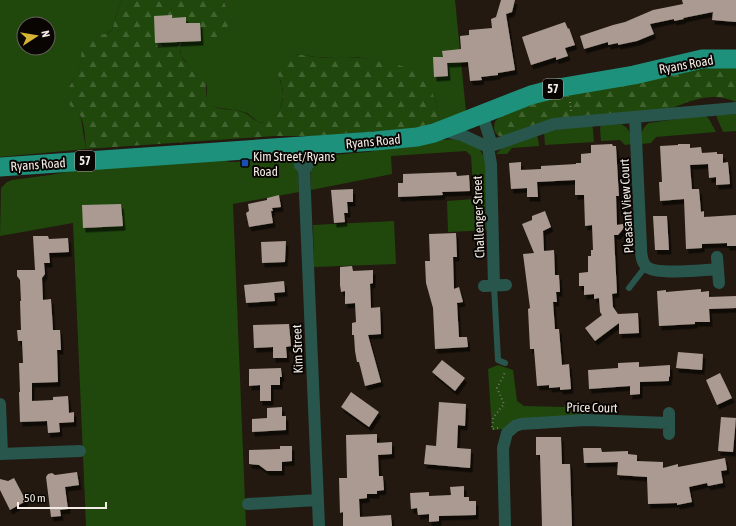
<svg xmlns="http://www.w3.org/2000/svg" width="736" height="526" viewBox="0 0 736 526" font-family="'Asap Condensed',sans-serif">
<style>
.green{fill:#20480d;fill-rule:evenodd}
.forest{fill:url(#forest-firs)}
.building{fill:#aa9a91;filter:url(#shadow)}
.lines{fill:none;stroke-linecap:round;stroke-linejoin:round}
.path{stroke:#7b726a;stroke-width:2;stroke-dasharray:1 3;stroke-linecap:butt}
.service{stroke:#28564c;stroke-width:6}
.minor{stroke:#28564c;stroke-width:12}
.primary{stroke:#1d917c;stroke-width:19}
.transit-dot{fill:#1a4fb4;stroke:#090503;stroke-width:1.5}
.labels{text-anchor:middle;stroke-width:4;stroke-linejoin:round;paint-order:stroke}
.shield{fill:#090503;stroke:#ada7a2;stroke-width:1}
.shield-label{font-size:12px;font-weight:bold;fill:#f3ece6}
.street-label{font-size:13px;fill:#f3ece6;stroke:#090503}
.poi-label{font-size:13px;fill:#f3ece6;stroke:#090503;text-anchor:start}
</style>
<defs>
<pattern id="forest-firs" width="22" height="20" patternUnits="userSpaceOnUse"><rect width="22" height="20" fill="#20480d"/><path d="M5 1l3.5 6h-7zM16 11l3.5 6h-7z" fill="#416330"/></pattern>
<filter id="shadow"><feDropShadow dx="2.5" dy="4.5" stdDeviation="0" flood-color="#0009"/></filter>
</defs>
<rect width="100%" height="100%" fill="#231910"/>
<!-- green -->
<path class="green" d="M0 0H122L119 6 112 30 104 35H94L83 47 80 66 76 76 70 84 76 110 79 113 81 119 86 149 0 157ZM24 24H48V48H24Z
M224 0H455L466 112 440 123 435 100 418 75 404 68 383 61 357 57H317L294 54 278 75 282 86 283 96 280 110 274 119 266 123 258 122 247 113 240 111 214 107 209 104 207 99V86L181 56C180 50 179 46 183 41L229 22Z
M736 114V131L723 132 717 118V115Z
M704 115 709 119 716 132 656 137 651 143 641 144C641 135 641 128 649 123Z
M621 124C630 128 631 135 632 144L625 145 620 140 601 141 600 128 601 125Z
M592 126 593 129 594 142 545 145 544 132 549 130Z
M536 135 538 138 539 146 512 148 507 154H496L503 147Z
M458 139 478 147 485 158 489 230 448 232 447 201 474 199 471 156 466 151 391 156 392 174 311 190C311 181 308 166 316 160 326 153 359 154 373 151 401 146 429 140 458 139Z
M283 158C301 160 298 178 299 192L233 204 246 526H86L73 223 0 236 1 188 7 182 12 180 50 175 72 171 221 159 229 162H234Z
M394 221 396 264 314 267 313 225Z
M498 365 513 370 517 401 524 406 564 407 565 405H587V416L504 429 492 430 488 369Z"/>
<!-- forest -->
<path class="forest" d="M122 0H224C225 7 230 15 229 22 226 42 198 41 183 41 177 49 180 59 189 64 193 66 197 67 200 70 210 80 203 97 210 104 214 110 235 109 242 112 249 114 252 119 258 122 261 123 266 123 269 121 281 116 285 98 282 86 282 82 279 79 278 75 277 71 278 67 277 63 279 61 281 57 284 56 292 51 308 57 317 57 323 58 329 57 335 57 362 57 394 59 418 74 433 84 437 106 440 123L411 129 313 136H274L86 149C85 138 85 125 80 115 77 109 68 107 67 99 66 86 76 79 79 68 82 59 80 46 87 38 94 32 104 38 112 30L119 6Z
M736 66V102C713 91 692 100 670 109L501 137C494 134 493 129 495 122L500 116 551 97 675 71Z"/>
<!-- building -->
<path class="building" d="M501 0H515L512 12 506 14 515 70 498 73V75L481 77 482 80 470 81 468 62 447 63 448 76 434 77 433 57H443L442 51 461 49 460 36 469 35V30L492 28 491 19 496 17Z
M682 0H736V22L712 20 713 12 683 18 684 19 674 21V19L650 24 654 34 637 41 618 45V43L608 45V42L584 49 580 36 613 25 625 22 653 10 683 4Z
M172 15V18L186 17V23H200L201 41 155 43 154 16Z
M565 22 568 29 569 28 575 45 565 48 568 56 556 60V57L531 65 522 37Z
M612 144 613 146H616L618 180 619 196H616L617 225 628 223 618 235H614L617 293 612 294 613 307 618 314 638 313 639 333 619 334V323L595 341 585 328 602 315 600 312 599 298 594 299V294L584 295V286H579V273L588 272V256H591V250H593L592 225 585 226 584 195H586H575V180L537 182 538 197H527V188L511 189 509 163 521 162V170L541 169V166L576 164V163H581V154L591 153V145Z
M678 144H690V148L701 147 702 153 717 152V154H723V163L728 162 730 184 716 185V177L709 178 708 164 690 165 692 189H699L701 212 704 211V217L736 215V246H727V243L702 244V248L686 249 684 199 660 201 659 182H662L660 146 678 145Z
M456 172 457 176 469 175 470 191 442 192 443 195 398 197V183H403V174Z
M353 189V202H347L348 213H344L345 222 334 223 331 190Z
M279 195 281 207 272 208 273 211H271L273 223 249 227 246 213 249 211 248 204 267 200V198Z
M121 204 123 226 83 228 82 205Z
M545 211 551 227 543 231 544 251 554 250 555 275H559L560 292H556L557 302H553L555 329H559L562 365 569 364 571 389 560 390V387L549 388V385L537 386 534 349H530L528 309 530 308 523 254 534 253 522 224 532 220V216Z
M653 216H667L669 250H655Z
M456 233 457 257H453L454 289 459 287 463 302 457 303 459 337H467L468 347 435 349 433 308 426 283 425 261H430L429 234Z
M33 236H48L49 239 68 238 69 252 49 253 50 263H44L45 274 42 278 43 300 51 299 53 330H60L61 350H57L58 382 32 383V401L53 400V397L68 396 69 413 74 412V422L59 423 60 432 48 433 47 421 20 422 19 392H20L19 363H23L22 341H18L17 330H21L20 301H21L20 280 17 276V270H35Z
M286 241 285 262 262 263 261 242Z
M352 266 353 271 373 270V283L370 284 371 308 380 307 381 334 368 335 381 382 365 386 359 362H357L355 351 354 335H352V323L356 322 355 303 345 304V291L341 292 340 285V267Z
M284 281 285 292 274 293 275 301 246 303 244 285Z
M701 289V292L709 291V297L736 296V308L709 309 710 322H695V324L659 326 657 291 666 290V292Z
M289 324 291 346 286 347 287 358H273V347L254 348 253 325Z
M678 352 703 354 702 370 676 368Z
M442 360 465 378 455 391 432 372Z
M639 362V367L670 365V376L669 377V381L640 382V394L630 395V386L589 389 588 370 618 368V363Z
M281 368 282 377H280V385H271V401H260V385L249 386V369Z
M720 373 732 398 717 405 706 380Z
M351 392 379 412 369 427 341 407Z
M439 402 466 404 465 426 458 425 457 448 471 449 470 468 424 464 426 445 436 446Z
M282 407V416H286V430L252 432V419L267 418V408Z
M721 417 736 418 733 452 718 451Z
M377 434V443L392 442V454L378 455 379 476H383L384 490 377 491V494H367V498L359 499 360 517 391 515 392 526H343V512L340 513 339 478H347L346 435Z
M536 437H561L562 464H570L572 526H542L540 455H536Z
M280 446H292V461L282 462V471H267L259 465 249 464V450L280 449Z
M583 448H601L602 452 628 451V454L637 455V461L663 462V468L678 464V467L725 458 727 470 721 471 723 483 708 486 707 483 689 487 692 502 677 505V503L648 504 647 477 617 475 618 462 584 463Z
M77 472 79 485 65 487 68 509 60 510 61 516 51 517 46 477 48 474 52 473 55 475Z
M14 478 26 501 10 510 0 490V479L8 481Z
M464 486V497H469V501H476V515L439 516V521L429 522V514L418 515 417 508 411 509 410 493 429 492V496L451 495 450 487Z"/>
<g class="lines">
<!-- path -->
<path class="path" d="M570 102 571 111
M498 428 492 429 493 418 504 404 497 388 504 375 505 371"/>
<!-- service -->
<path class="service" d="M494 286 498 360 505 363
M629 288 646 266"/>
<!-- minor -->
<path class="minor" d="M482 114 490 139 488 147 491 164 494 286
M635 117 641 247C641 254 641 262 647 267 656 275 704 270 718 269
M443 131 462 135 488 147
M298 146 300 165 304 170 319 526
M488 147 554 124 736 108
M304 170C311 164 309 154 308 145
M717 257 719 283
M484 286 506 285
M0 404 2 454
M669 434V413
M0 454 80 451
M248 504 317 500
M505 526 503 448 507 433 515 426 521 424 586 420 669 423"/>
<!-- primary -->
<path class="primary" d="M0 167 375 141 417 137 434 133 531 95 558 88 634 75 702 59H736"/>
</g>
<!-- markers -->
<rect class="transit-dot" x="241" y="159" width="8" height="8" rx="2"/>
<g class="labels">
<!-- shield labels -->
<g class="shield">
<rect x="543" y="79" width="20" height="20" rx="3"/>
<rect x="75" y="151" width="20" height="20" rx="3"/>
</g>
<g class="shield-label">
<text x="553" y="93">57</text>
<text x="85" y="165">57</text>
</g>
<!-- street labels -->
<g class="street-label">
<text transform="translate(686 64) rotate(-10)" y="5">Ryans Road</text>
<text transform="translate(373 141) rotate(-5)" y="5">Ryans Road</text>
<text transform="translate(38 164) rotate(-4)" y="5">Ryans Road</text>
<text transform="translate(626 206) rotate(-93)" y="5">Pleasant View Court</text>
<text transform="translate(478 217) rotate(-92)" y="5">Challenger Street</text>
<text transform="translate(297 349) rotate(-92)" y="5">Kim Street</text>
<text transform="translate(592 407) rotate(1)" y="5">Price Court</text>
</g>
<!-- poi labels -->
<g class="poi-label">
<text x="253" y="161">Kim Street/Ryans<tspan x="253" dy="15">Road</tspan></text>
</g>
</g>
<!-- north arrow -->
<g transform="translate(36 36) rotate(78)"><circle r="19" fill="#090503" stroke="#67615e"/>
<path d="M0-3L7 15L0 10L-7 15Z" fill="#d7b434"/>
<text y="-6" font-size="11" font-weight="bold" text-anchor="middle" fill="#f3ece6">N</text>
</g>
<!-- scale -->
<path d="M18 502v6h88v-6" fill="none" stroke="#f3ece6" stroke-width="2"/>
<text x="24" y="502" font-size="12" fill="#f3ece6" stroke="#090503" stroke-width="3" paint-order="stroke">50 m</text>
</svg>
